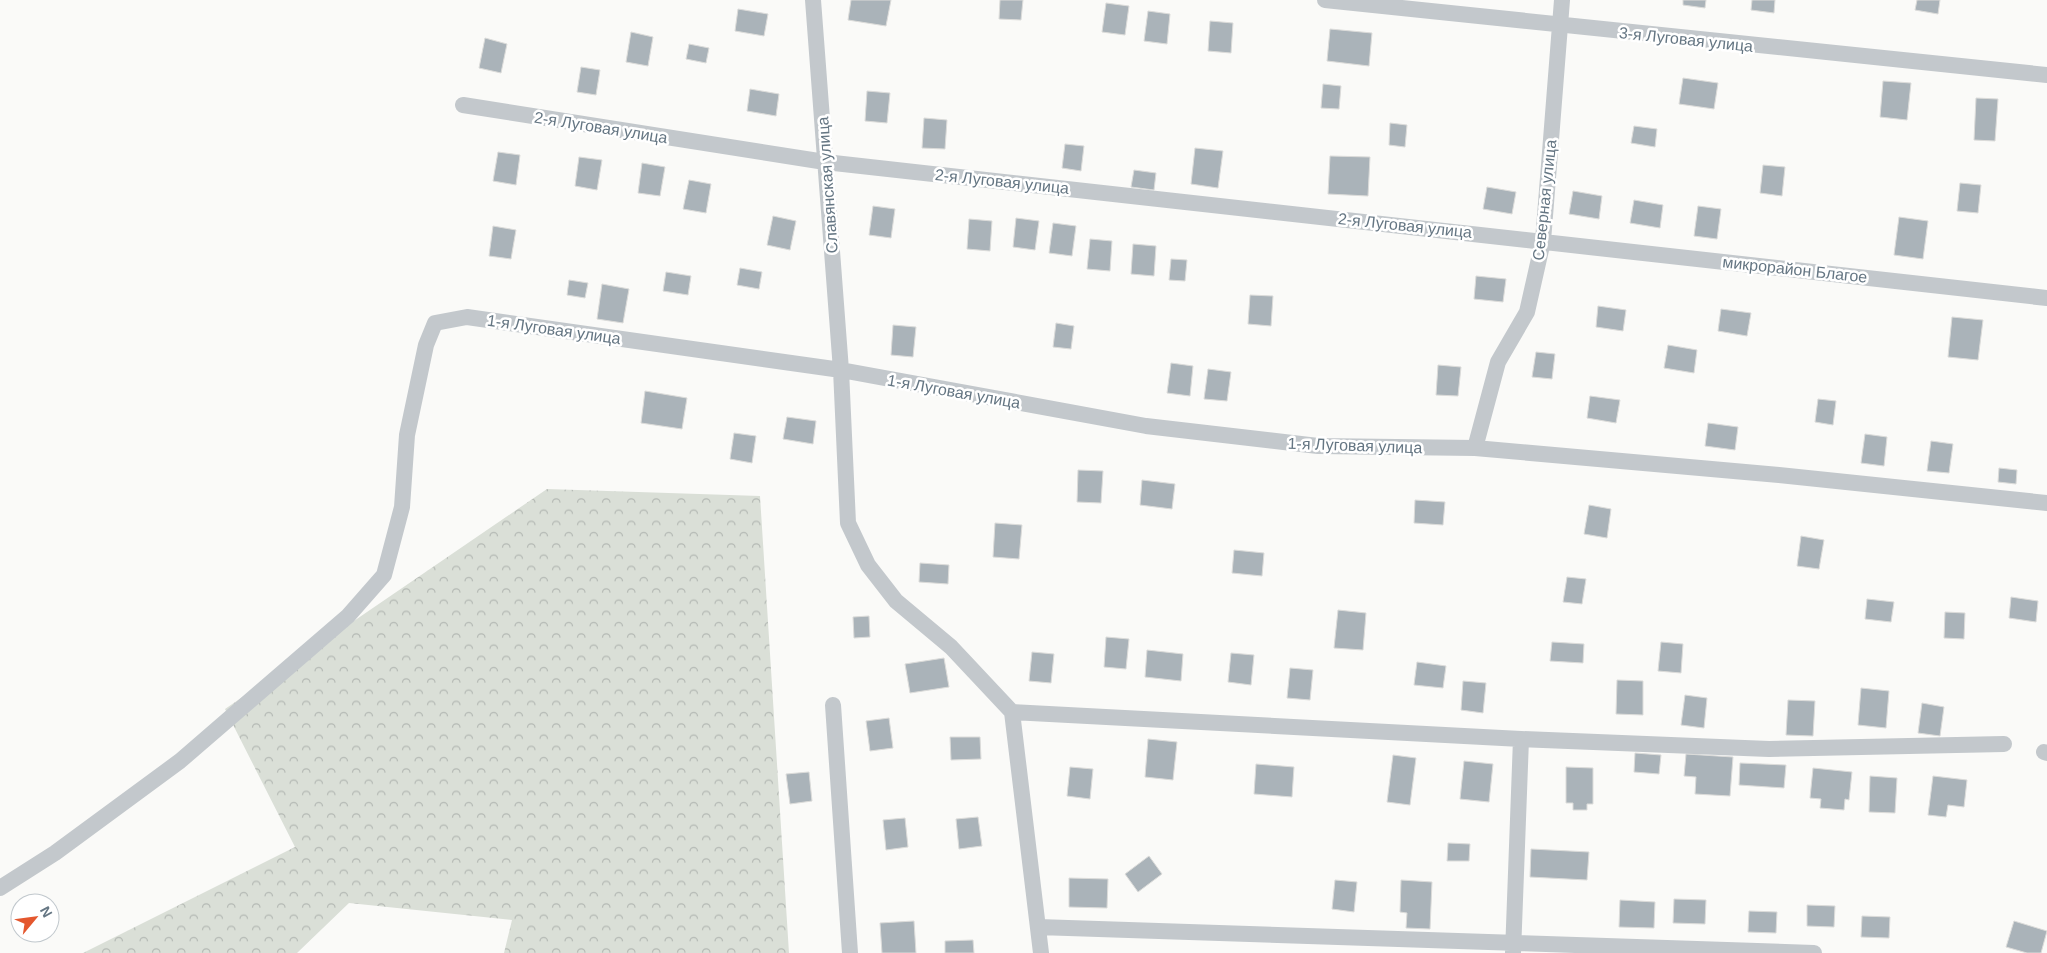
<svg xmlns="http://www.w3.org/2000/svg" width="2047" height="953" viewBox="0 0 2047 953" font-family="Arial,sans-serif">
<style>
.forest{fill:url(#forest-crowns)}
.building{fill:#aab3b9;stroke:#dcdcda}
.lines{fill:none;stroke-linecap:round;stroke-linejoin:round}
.minor{stroke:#c3c8cc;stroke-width:16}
.labels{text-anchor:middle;stroke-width:5;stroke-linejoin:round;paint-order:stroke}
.street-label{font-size:16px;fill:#657683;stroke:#fff}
</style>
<defs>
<pattern id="forest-crowns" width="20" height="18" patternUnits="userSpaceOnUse" patternTransform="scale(1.25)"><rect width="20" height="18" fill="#dadfd7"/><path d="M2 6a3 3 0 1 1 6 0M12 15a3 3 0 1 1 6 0" fill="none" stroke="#b4b9b4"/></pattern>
</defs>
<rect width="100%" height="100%" fill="#fafaf8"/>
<!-- forest -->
<path class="forest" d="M547 489 760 496 789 953H504L512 920 349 903 297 953H83L295 847 225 709Z"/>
<!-- building -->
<path class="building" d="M851 0H891L886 26 848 20Z
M1000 0H1023L1021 20 999 19Z
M1683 0H1706L1705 8 1683 5Z
M1752 0H1775L1774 13 1751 10Z
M1917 0H1940L1938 14 1915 10Z
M1106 3 1129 6 1125 35 1102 32Z
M738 9 768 14 764 36 735 31Z
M1148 11 1170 14 1167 44 1144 41Z
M1210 21 1233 23 1231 53 1208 51Z
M1330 29 1372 33 1369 66 1327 61Z
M631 32 653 37 648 66 626 62Z
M485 38 507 44 501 73 479 68Z
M689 44 709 48 706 63 686 59Z
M581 67 600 70 596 95 577 92Z
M1683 78 1718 83 1714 109 1679 104Z
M1883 81 1911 83 1907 120 1880 117Z
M1323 84 1341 86 1339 109 1321 108Z
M750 89 779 94 776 116 747 111Z
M867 91 890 93 887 123 865 121Z
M1976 98 1998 99 1995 141 1974 140Z
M924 118 947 120 945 149 922 148Z
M1390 123 1407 125 1405 147 1389 145Z
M1634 126 1657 129 1655 147 1631 143Z
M1065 144 1084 146 1081 171 1062 168Z
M1195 148 1223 151 1218 188 1191 184Z
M498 152 520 155 516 185 493 181Z
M1330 156 1370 157 1368 196 1328 194Z
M579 157 602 160 597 190 575 186Z
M642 163 665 167 660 196 638 193Z
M1763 165 1785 167 1782 196 1760 193Z
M1134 170 1156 173 1154 190 1131 187Z
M689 180 711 184 706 213 683 209Z
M1960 183 1981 185 1978 213 1957 211Z
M1487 187 1516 192 1512 214 1483 209Z
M1573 191 1602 196 1599 219 1569 214Z
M1634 200 1663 205 1660 228 1630 223Z
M873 206 895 209 891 238 869 235Z
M1698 206 1721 209 1717 239 1694 236Z
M773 216 796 221 790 250 767 245Z
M1899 217 1928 221 1923 259 1894 255Z
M1016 218 1039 221 1035 250 1013 247Z
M969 219 992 221 990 251 967 249Z
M1053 223 1076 226 1072 256 1049 253Z
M493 226 516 230 511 259 489 256Z
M1090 239 1112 241 1110 271 1087 269Z
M1133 244 1156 246 1154 276 1131 274Z
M1171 259 1187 260 1185 281 1169 280Z
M740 268 762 272 759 289 737 285Z
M666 272 691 276 688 295 663 291Z
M1476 276 1506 279 1503 302 1474 299Z
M569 280 588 283 585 298 567 295Z
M602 284 629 289 623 323 597 319Z
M1250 295 1273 296 1271 326 1248 324Z
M1598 306 1626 310 1623 331 1596 327Z
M1721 309 1751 313 1747 336 1718 331Z
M1952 317 1983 320 1978 360 1948 357Z
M1056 323 1074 326 1071 349 1053 347Z
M893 325 916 327 913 357 891 355Z
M1668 345 1697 350 1694 373 1664 368Z
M1536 352 1555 354 1552 379 1532 377Z
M1171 363 1193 366 1190 396 1167 393Z
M1438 365 1461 367 1458 396 1436 395Z
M1208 369 1231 372 1227 401 1204 399Z
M645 391 687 398 682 429 641 423Z
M1590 396 1620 400 1616 423 1587 418Z
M1818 399 1836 401 1833 425 1815 422Z
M787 417 816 421 813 444 783 439Z
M1708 423 1738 427 1735 450 1705 446Z
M734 433 756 436 752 463 730 459Z
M1865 434 1887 437 1884 466 1861 463Z
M1931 441 1953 444 1949 473 1927 471Z
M1999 468 2017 470 2016 484 1998 482Z
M1078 470 1103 471 1101 503 1077 502Z
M1142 480 1175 484 1172 509 1140 505Z
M1415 500 1445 502 1443 525 1414 523Z
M1589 505 1611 509 1607 538 1584 534Z
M995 523 1022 525 1019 559 993 557Z
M1801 536 1824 540 1819 569 1797 566Z
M1234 550 1264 553 1262 576 1232 573Z
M920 563 949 565 948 584 919 582Z
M1567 577 1586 579 1582 604 1563 602Z
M2011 597 2038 601 2036 622 2009 618Z
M1867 599 1894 602 1891 622 1865 619Z
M1338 610 1366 613 1363 650 1334 648Z
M1945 612 1965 613 1964 639 1944 638Z
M869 616 870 637 854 638 853 617Z
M1106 637 1129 639 1126 669 1104 667Z
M1552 642 1584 644 1583 663 1550 661Z
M1661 642 1683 644 1681 673 1658 671Z
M1147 650 1183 654 1181 681 1145 677Z
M1032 652 1054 654 1051 683 1029 681Z
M1231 653 1254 655 1251 685 1228 682Z
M944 658 949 687 910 693 905 664Z
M1417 662 1446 666 1443 688 1414 685Z
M1290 668 1313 670 1310 700 1287 698Z
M1617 680 1643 681V715L1616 714Z
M1463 681 1486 683 1483 713 1461 710Z
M1861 688 1889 691 1886 728 1858 725Z
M1685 695 1707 698 1704 728 1681 725Z
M1788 700 1815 701 1813 736 1786 735Z
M1922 703 1944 707 1940 736 1918 733Z
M889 718 893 748 870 751 866 721Z
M950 737H980L981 759 951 760Z
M1148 739 1177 742 1173 780 1145 777Z
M1635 753 1661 755 1659 774 1634 772Z
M1686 754 1733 757 1730 796 1695 794 1696 777 1684 776Z
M1393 755 1416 758 1410 805 1387 802Z
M1464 761 1493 764 1489 802 1460 799Z
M1740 763 1786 765 1784 788 1739 785Z
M1256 764 1294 767 1292 797 1254 794Z
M1070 767 1093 769 1090 799 1067 796Z
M1566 767 1593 768V804H1587V810H1573V803H1566Z
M1813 768 1852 772 1849 800 1845 799 1844 810 1820 808 1821 799 1810 798Z
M809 772 812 801 790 804 786 774Z
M1870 776 1897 778 1895 813 1869 812Z
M1933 776 1967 780 1964 807 1948 805 1946 817 1928 815Z
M978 817 982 846 959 849 956 819Z
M905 818 908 847 886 850 883 820Z
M1448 843 1470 844 1469 861H1447Z
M1531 849 1589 852 1587 880 1530 877Z
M1149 856 1162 874 1138 892 1125 874Z
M1069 878 1108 879 1107 908 1069 907Z
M1335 880 1357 882 1354 912 1332 909Z
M1401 880 1432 882 1430 929 1406 928 1407 913 1400 912Z
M1674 899 1706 900 1705 924 1673 923Z
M1620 900 1655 902 1654 928 1619 927Z
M1807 905 1835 906 1834 927 1807 926Z
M1749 911 1777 912 1776 933 1748 932Z
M1862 916 1890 917 1889 938 1861 937Z
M914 921 916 953H882L880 923Z
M2014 921 2047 931 2041 953H2027L2006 947Z
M973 940 974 953H945V941Z"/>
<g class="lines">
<!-- minor -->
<path class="minor" d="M813 0 841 370 848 523 868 565 896 601 951 647 1012 712 1041 953
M1325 0 2047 75
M463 105 825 162 2047 298
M1475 448 1498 362 1527 312 1543 241 1562 0
M833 705 850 953
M1012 712 1521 739 1769 749 2004 744
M2044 752 2047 753
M0 888 55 853 180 761 348 616 384 575 402 507 407 435 426 345 435 323 467 317 841 370 1146 426 1318 446 1475 448 1779 475 2047 503
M1038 927 1814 953
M1513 953 1521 739"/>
</g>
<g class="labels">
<!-- street labels -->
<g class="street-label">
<text transform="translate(1686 39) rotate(6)" y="6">3-я Луговая улица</text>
<text transform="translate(601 127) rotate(9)" y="6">2-я Луговая улица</text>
<text transform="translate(1002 181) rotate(6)" y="6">2-я Луговая улица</text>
<text transform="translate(827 185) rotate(-94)" y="6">Славянская улица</text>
<text transform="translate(1544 200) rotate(-84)" y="6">Северная улица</text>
<text transform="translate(1405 225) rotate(6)" y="6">2-я Луговая улица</text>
<text transform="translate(1795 269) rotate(6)" y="6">микрорайон Благое</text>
<text transform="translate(554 329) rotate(8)" y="6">1-я Луговая улица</text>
<text transform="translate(954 391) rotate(10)" y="6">1-я Луговая улица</text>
<text transform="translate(1355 445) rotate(2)" y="6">1-я Луговая улица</text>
</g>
</g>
<!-- north arrow -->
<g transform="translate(35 918) rotate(61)"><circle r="24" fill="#ffffff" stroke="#c1c8cd"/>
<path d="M0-4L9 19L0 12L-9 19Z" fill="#e4572e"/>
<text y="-8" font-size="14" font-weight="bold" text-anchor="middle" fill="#657683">N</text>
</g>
</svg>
